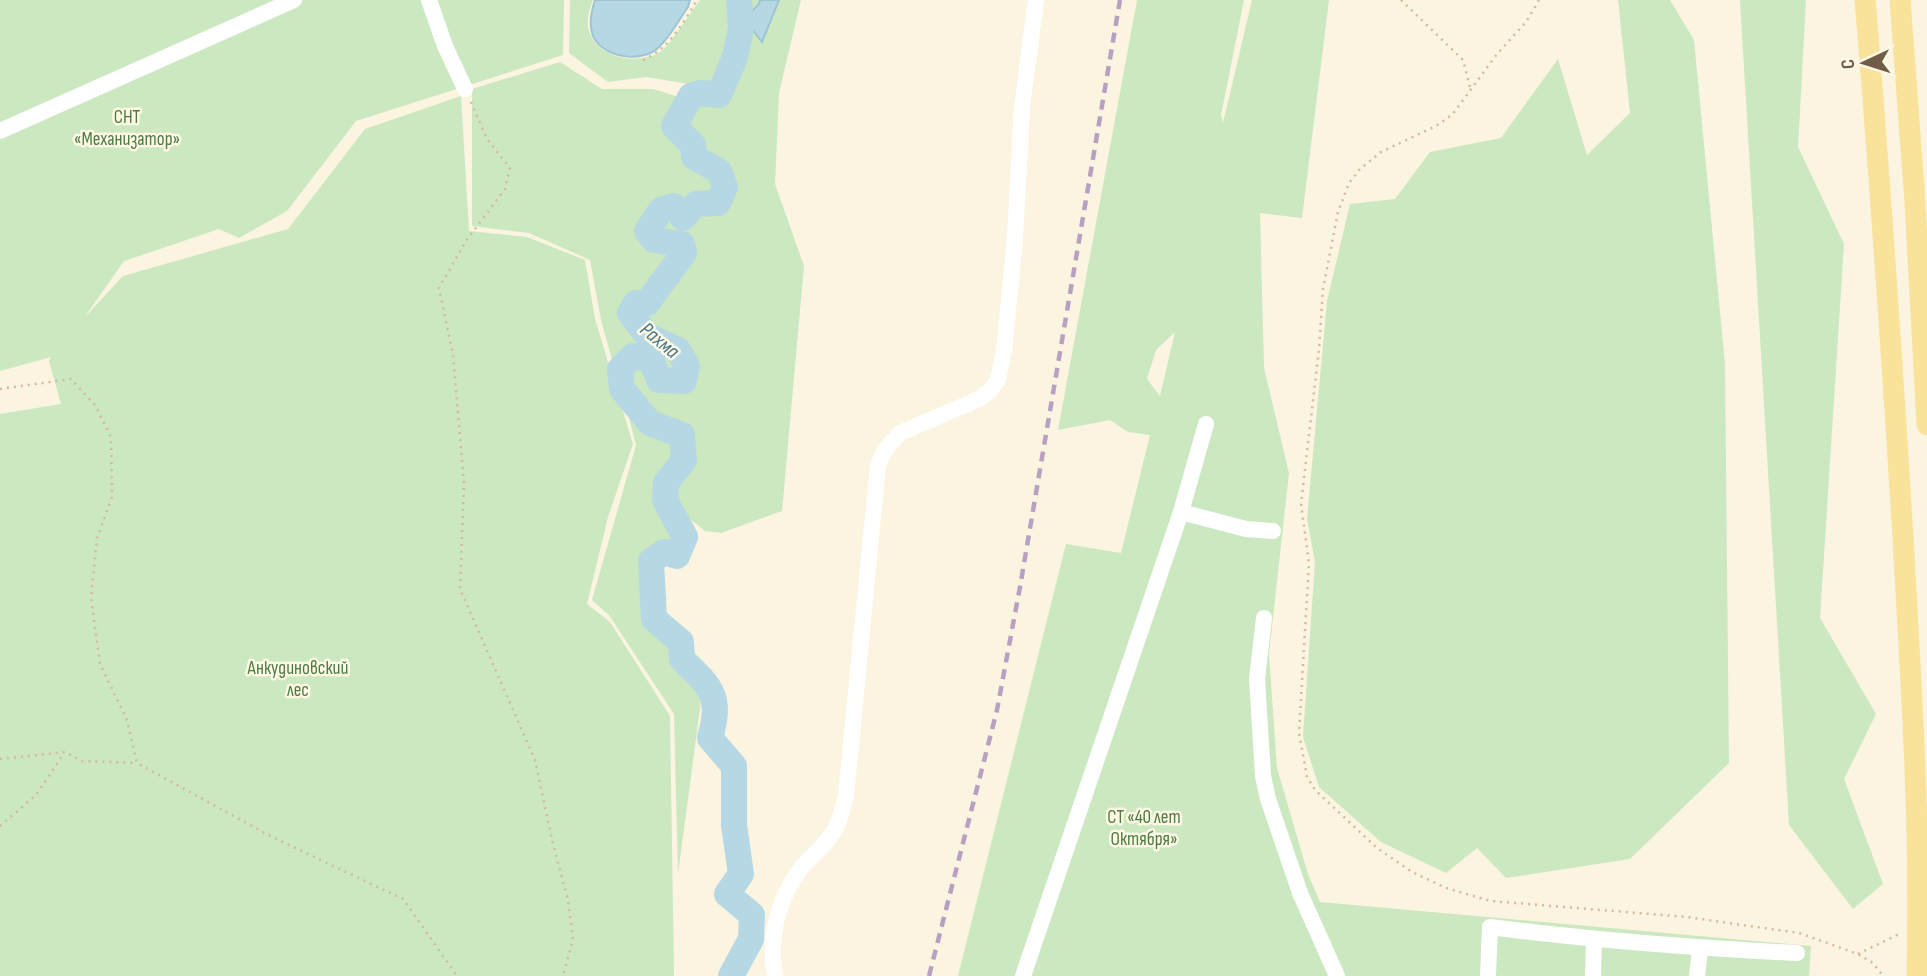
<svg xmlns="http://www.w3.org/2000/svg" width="1927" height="976" viewBox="0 0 1927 976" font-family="'Sofia Sans Condensed',sans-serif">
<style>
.green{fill:#cbe8c0;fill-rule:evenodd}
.water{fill:#b6d7e4;stroke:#9cc5d5;stroke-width:2}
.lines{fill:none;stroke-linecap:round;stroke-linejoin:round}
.river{stroke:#b6d7e4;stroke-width:26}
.path{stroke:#d4b99c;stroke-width:2.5;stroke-dasharray:2 5;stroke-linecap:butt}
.minor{stroke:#fff;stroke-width:16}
.major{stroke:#f9e29a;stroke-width:21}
.rail{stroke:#b8a0c3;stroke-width:4.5;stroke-dasharray:10 7;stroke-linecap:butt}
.labels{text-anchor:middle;stroke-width:5;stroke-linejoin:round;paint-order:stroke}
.park-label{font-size:19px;fill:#4d7c43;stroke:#fff8e6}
.water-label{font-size:21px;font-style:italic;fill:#46778b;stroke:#fff8e6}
</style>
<rect width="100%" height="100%" fill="#fbf4e0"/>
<!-- green -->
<path class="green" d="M0 0H564L563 55 356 121 287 211 239 238 219 229 124 261 84 318 123 276 288 229 365 129 461 96 469 231 527 237 585 260 595 319 633 444 608 517 587 604 610 622 670 716 674 976H0V414L61 404 49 361 51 357 0 371Z
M570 0H593C590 7 587 19 588 27 594 58 636 66 660 52 669 47 692 10 700 0H734L729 52 713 85 689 84 646 77 608 82 569 53Z
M746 0H801L779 93 775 184 804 266 782 511 721 533 705 531 673 506 672 484 691 460 688 430 651 415 629 381 636 366 648 368 656 387 688 386 692 363 684 346 651 329 642 312 650 310 689 255 685 239 657 230 673 215 684 223 699 211 720 208 729 192V176L699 153 696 141 681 124 698 101 723 100 745 32Z
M1137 0H1244L1221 115 1223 123 1252 0H1329L1302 218 1260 213 1264 368 1289 473 1269 654 1277 768 1308 874 1320 902 1811 946 1809 976H958L1066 544 1121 553 1150 435 1128 432 1110 420 1058 430ZM1175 332 1160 396 1147 379 1156 350Z
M1618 0H1670L1694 40 1725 364 1729 763 1630 859 1506 878 1477 848 1446 873 1381 842 1319 787 1303 737 1315 562 1307 519 1327 301 1350 204 1395 199 1430 152 1501 138 1558 59 1587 155 1630 113Z
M1740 0H1806L1798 147 1844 244 1820 618 1876 714 1844 779 1883 884 1853 909 1789 825Z
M560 62 602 89H653L682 98 670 129 686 148 693 162 717 181 712 196 695 198 686 207 675 198 660 204 640 229 646 241 676 253 645 296 634 297 624 311 637 334 669 355 674 367 665 371 652 350 627 349 613 363 601 320 590 260 529 233 472 226V89Z
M624 399 653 432 676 442 677 459 660 483 659 505 678 536 674 550 662 548 645 558 649 623 676 645 678 662 703 686 678 874 674 714 609 615 592 600 636 445Z"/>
<!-- water -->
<path class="water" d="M595 0H690L688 7C679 20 670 37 658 48 642 63 605 58 594 38 588 26 591 12 595 0Z
M760 0H779L762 42 749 25V14L759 4Z"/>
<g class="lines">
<!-- river -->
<path class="river" d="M731 976 751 939 752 915 727 894 741 874 734 825V766L710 738C722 696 712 688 682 659L681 642 654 619 651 561 664 552 677 556 685 537 665 500 666 483 684 460 682 435 650 423 622 389 620 369 633 356 651 359 659 380 684 381 687 366 678 350 648 336 630 313 636 303H647L684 253 682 244 654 240 647 231 661 210 674 206 683 218 696 204 718 203 725 187 719 171 694 157 693 145 674 126 691 96 701 93 719 95 735 57 741 28 739 0"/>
<!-- path -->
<path class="path" d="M1401 0 1463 60 1471 91
M1539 0 1526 22 1497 54 1452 115 1436 126 1381 152 1360 169 1349 183 1338 212 1323 289 1319 349 1301 504 1309 563 1299 733 1307 777 1315 790 1377 848 1412 872 1446 888 1491 901 1687 917 1799 933 1858 954 1873 963 1883 976
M643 60C669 49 683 23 697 0
M471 102 487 139 510 168 505 189 466 241 439 288 453 355 464 483 460 589 535 760 553 844 568 900 573 940 563 976
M0 389 71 379 95 405 111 437 112 497 97 538 91 598 100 664 127 720 137 763 272 837 403 899 457 976
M0 759 65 752 82 761 137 763
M0 826 37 794 64 753
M1858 954 1899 934"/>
<!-- minor -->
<path class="minor" d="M429 0 445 46 465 89
M0 131 294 0
M1181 512 1246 529 1273 531
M1264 618 1257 679 1263 776 1268 799 1300 893 1337 976
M775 976C768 939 778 898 801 868 812 855 829 843 836 827 841 818 843 806 846 796L878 465 885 450 900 433 979 399 989 392 998 379 1004 351 1015 238 1022 107 1036 0
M1023 976 1181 512 1206 424
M1488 976 1490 927C1592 940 1694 948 1797 953
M1593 976 1594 940
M1697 976 1700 949"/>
<!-- major -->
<path class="major" d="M1865 0C1880 179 1892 358 1903 538 1911 683 1921 830 1917 976
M1900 0 1915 202 1927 425"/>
<!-- rail -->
<path class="rail" d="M929 976 997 710 1020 587 1120 0"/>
</g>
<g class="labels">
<!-- park labels -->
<g class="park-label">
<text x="127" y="123">СНТ<tspan x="127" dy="22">«Механизатор»</tspan></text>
<text x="298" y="674">Анкудиновский<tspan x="298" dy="22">лес</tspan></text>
<text x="1144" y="823">СТ «40 лет<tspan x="1144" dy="22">Октября»</tspan></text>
</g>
<!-- water labels -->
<g class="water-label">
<text transform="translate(660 340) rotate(40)" y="7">Рахма</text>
</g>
</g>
<!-- north arrow -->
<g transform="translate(1864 63) rotate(266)" stroke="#fff8e6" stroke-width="5" paint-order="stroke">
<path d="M0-5L12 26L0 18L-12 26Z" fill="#715c48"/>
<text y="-10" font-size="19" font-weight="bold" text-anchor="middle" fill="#715c48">С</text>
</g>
</svg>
